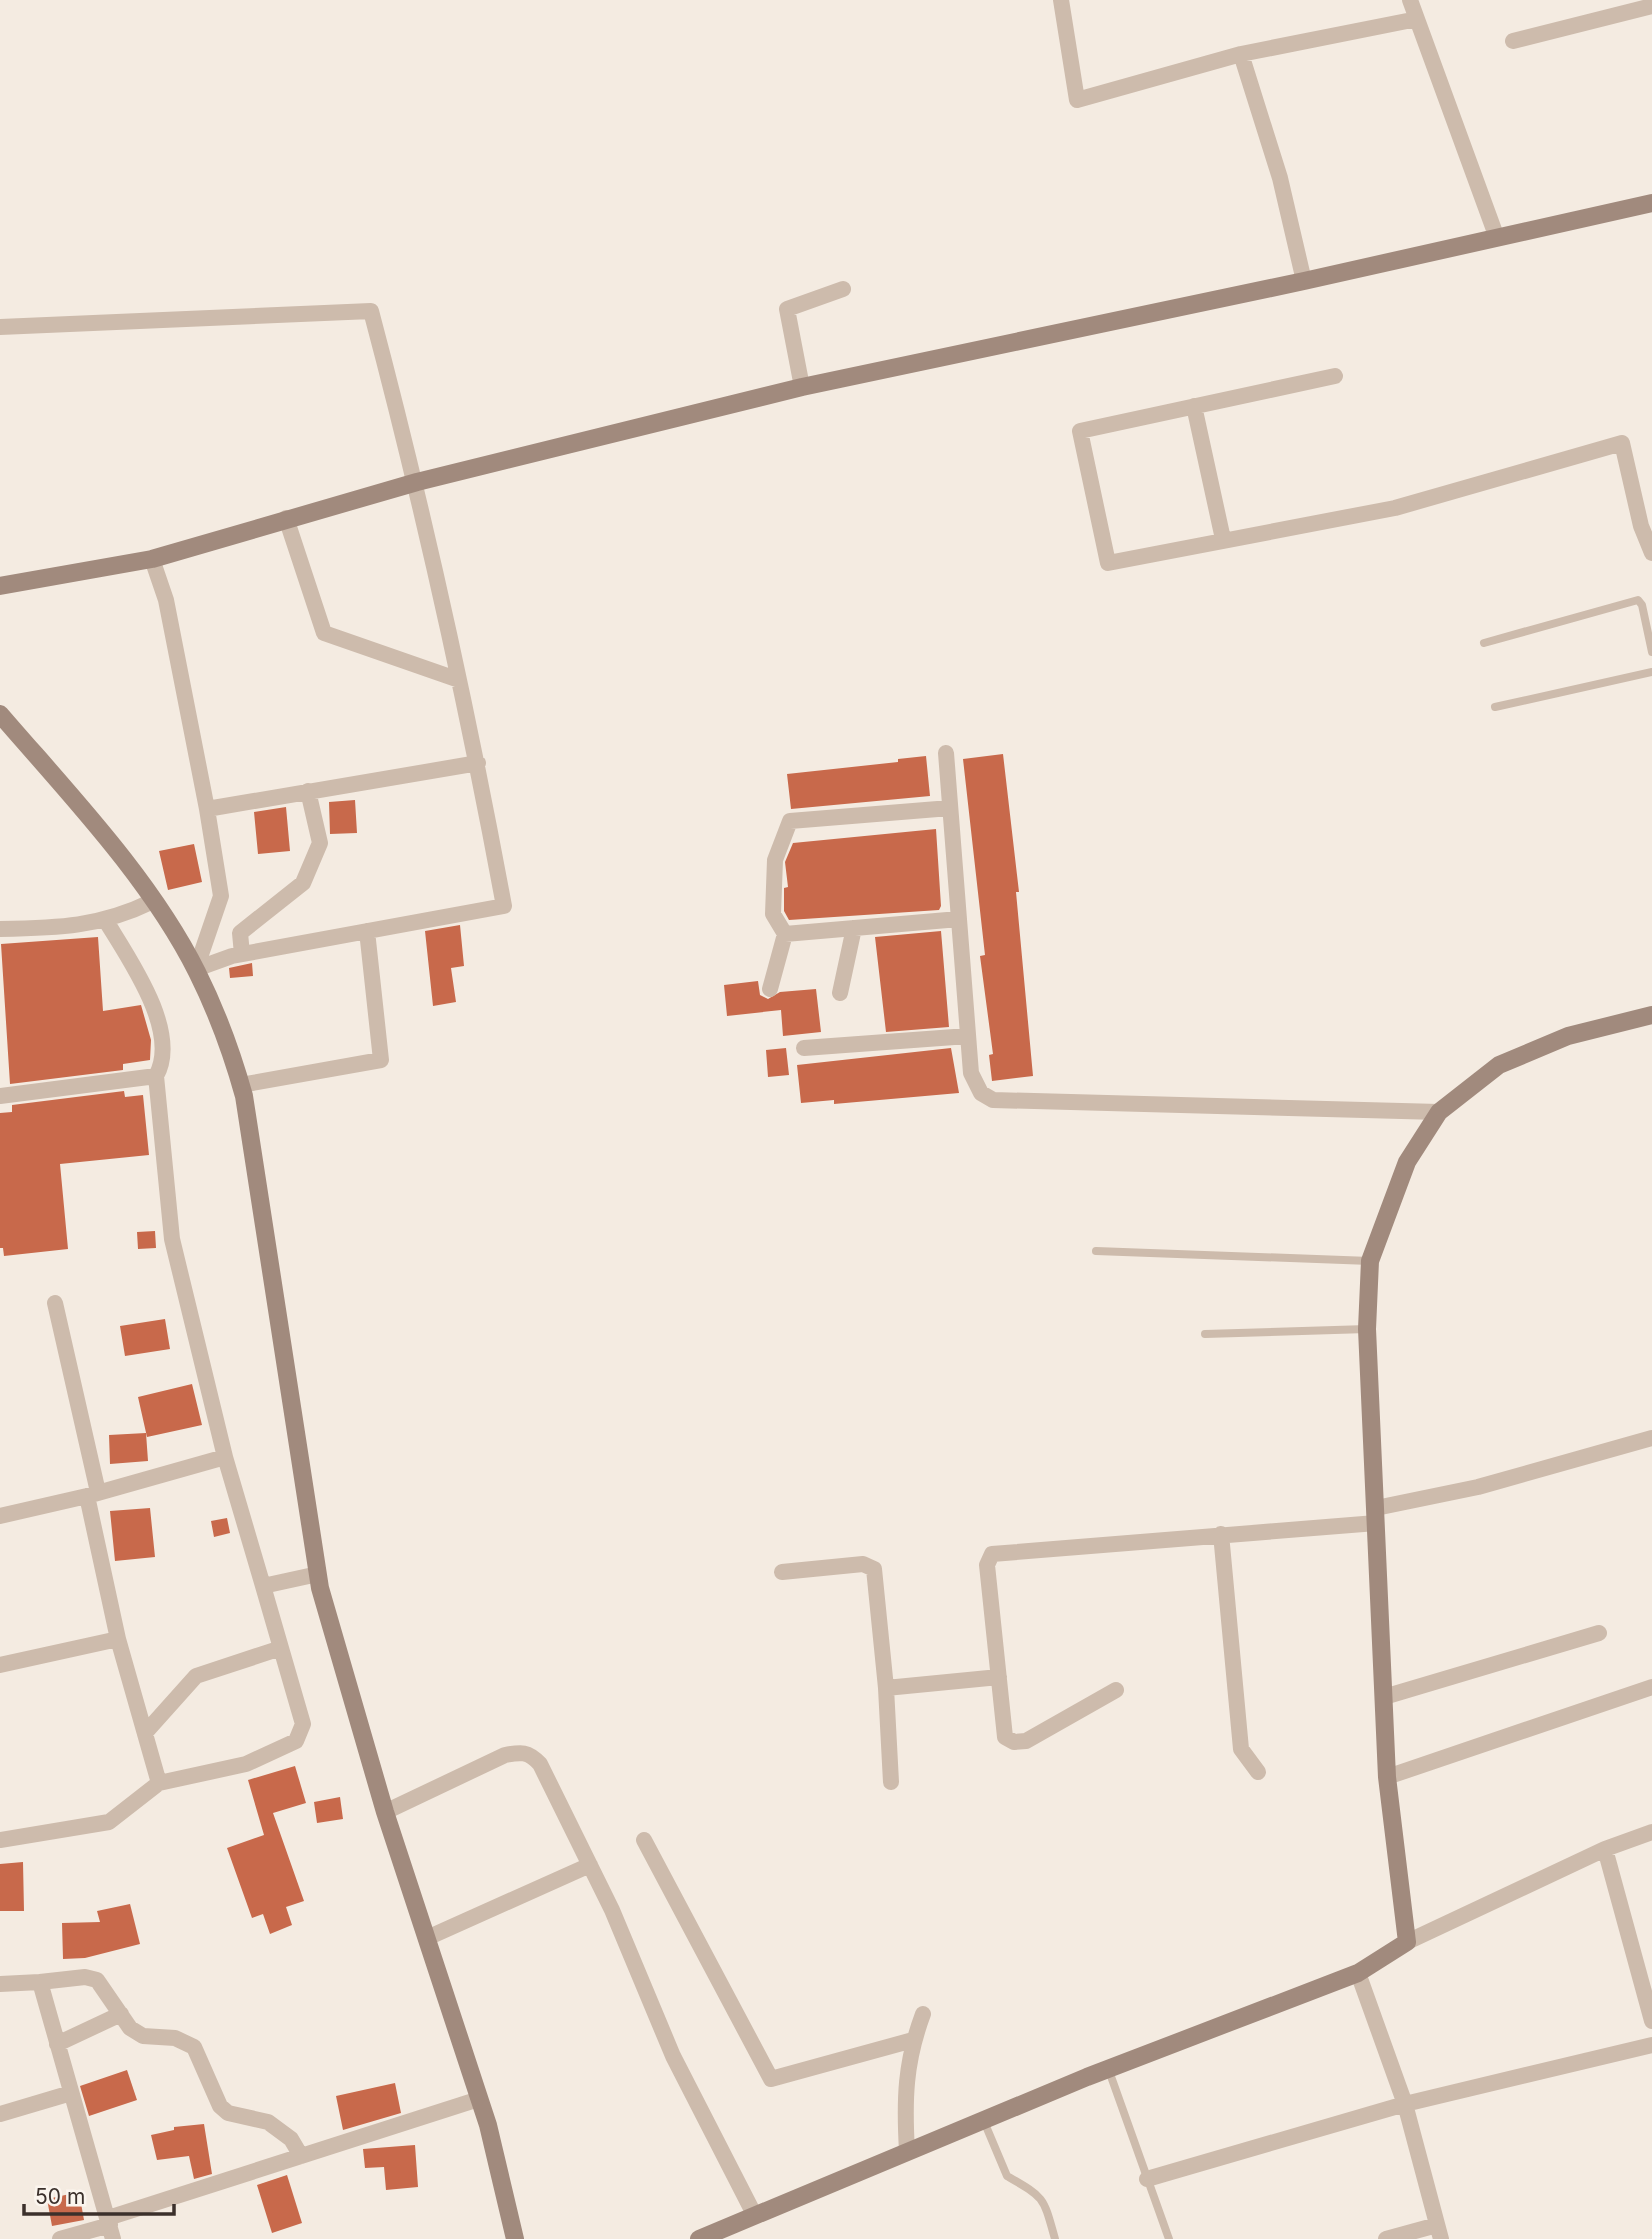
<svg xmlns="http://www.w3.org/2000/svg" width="1652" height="2239" viewBox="0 0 1652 2239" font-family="Inter,sans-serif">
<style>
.building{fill:#c8694b}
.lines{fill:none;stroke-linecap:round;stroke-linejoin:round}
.lane{stroke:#cdbbac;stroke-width:8}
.street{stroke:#cdbbac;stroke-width:16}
.secondary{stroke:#a18a7d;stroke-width:18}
</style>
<rect width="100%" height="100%" fill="#f4ebe1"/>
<!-- building -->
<path class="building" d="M1003 754 1019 892H1016L1033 1076 992 1081 989 1055 993 1054 980 956 985 955 963 759Z
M926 756 930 796 791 809 787 774 898 762V759Z
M355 800 357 833 330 834 329 802Z
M286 807 290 851 258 854 254 812Z
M936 829 941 906 939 910 789 920 784 911V888L788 887 785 862 793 843Z
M194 844 202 882 168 890 159 851Z
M460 925 464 966 451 968 456 1002 433 1006 425 931Z
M941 931 949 1027 886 1032 875 937Z
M98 937 103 1011 141 1005 151 1040 150 1060 123 1064V1070L10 1084 1 944Z
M252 963 253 976 230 978 229 968Z
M758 981 760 995 768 999 780 992 816 989 821 1032 783 1036 781 1010 727 1016 724 985Z
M786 1048 789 1075 768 1077 766 1050Z
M951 1048 959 1093 834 1104V1100L801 1103 797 1065Z
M124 1091 125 1097 143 1095 149 1155 60 1164 68 1249 4 1256 3 1248H0V1113L12 1112V1105Z
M155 1231 156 1248 138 1249 137 1232Z
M165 1319 170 1349 125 1356 120 1326Z
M192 1384 202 1425 147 1437 138 1397Z
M146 1433 148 1461 110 1464 109 1435Z
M150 1508 155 1557 115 1561 110 1511Z
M227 1518 230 1533 214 1537 211 1521Z
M295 1766 306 1803 273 1813 304 1901 286 1907 292 1925 270 1934 263 1914 252 1918 227 1848 264 1835 248 1780Z
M340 1797 343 1819 317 1823 314 1802Z
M23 1862 24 1911H0V1864Z
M130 1904 140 1944 85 1958 63 1959 62 1923 100 1922 97 1911Z
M127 2070 137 2100 89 2116 80 2086Z
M395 2083 401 2113 343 2130 336 2096Z
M204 2124 212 2174 194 2179 189 2156 157 2160 151 2135 174 2130V2127Z
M415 2145 418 2187 386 2190 384 2167 365 2168 363 2149Z
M287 2175 302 2223 272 2233 257 2185Z
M79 2192 84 2220 52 2226 47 2199Z"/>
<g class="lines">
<!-- lane -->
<path class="lane" d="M1484 643 1638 600 1642 605 1652 652
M1495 707 1652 672
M1096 1251 1370 1261
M1205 1334 1367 1329
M1108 2068 1169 2239
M983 2119 1007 2176C1045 2198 1043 2196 1055 2239"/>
<!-- street -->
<path class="street" d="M1061 0 1077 100 1241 54 1417 19
M1410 0 1497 238
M1513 41 1652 6
M1241 54 1280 178 1304 281
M0 327 371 311C423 507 467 706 504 906L232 956 196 969
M1335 376 1080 431 1108 563 1395 508 1622 443 1641 526 1652 553
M802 387 787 309 843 289
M1194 406 1223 539
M286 518 324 633 459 680
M152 559 166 600 207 809 221 896 196 969
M946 753 971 1073 981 1093 993 1100 1439 1112
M207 809 478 763
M106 921C129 959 181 1032 156 1076L172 1239 225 1457
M0 929C58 928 100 927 153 901
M785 934 959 919
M242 954 240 933 303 883 320 843 308 791
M770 989 785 934 773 914 775 860 790 821 950 808
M840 993 854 928
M804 1048 968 1036
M241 1085 381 1060 367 931
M0 1096 156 1076
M55 1303 98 1492
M87 1496 118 1639 159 1783
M1376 1508 1478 1487 1652 1438
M0 1516 87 1496 225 1457 263 1586 318 1574
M1221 1534 1241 1749 1258 1772
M782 1572 863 1564 874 1569 886 1688 891 1782
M0 1665 118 1639
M886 1688 999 1677
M1116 1690 1026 1741 1014 1742 1005 1737 987 1565 992 1554 1376 1523
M1384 1697 1599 1633
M145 1733 196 1676 281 1648
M1387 1777 1652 1687
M385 1812 505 1755C521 1752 528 1751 540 1764L612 1910 673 2056 754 2214
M0 1840 109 1822 159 1783 246 1764 296 1741 303 1724 263 1586
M644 1840 771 2079 913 2040
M1605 1849 1652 2021
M427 1938 590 1865
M1407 1942 1605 1849 1652 1832
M1358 1973 1405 2104 1441 2239
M40 1982 85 1977 97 1980 130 2028 143 2036 175 2038 194 2047 220 2106 228 2113 268 2122 291 2139 301 2156
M0 1984 40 1982 113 2239
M57 2044 121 2014
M0 2114 71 2093
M907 2151C904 2100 905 2062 923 2014
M1147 2179 1405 2104 1652 2045
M108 2218 479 2099
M60 2239 110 2225
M1386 2239 1437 2225"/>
<!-- secondary -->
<path class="secondary" d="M0 586 152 559 417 482 802 387 1304 281 1652 203
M0 714C68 793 150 878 197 972 217 1012 232 1053 244 1096L320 1588 385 1812 488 2125 515 2239
M699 2239 1087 2077 1358 1973 1407 1942 1387 1777 1367 1329 1370 1261 1407 1162 1439 1112 1499 1065 1568 1036 1652 1015"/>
</g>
<!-- scale -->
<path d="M24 2204v10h150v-10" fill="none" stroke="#3b302b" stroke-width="3.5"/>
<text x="35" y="2204" font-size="21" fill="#3b302b" stroke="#fbf5ee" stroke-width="5" paint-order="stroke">50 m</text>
</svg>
